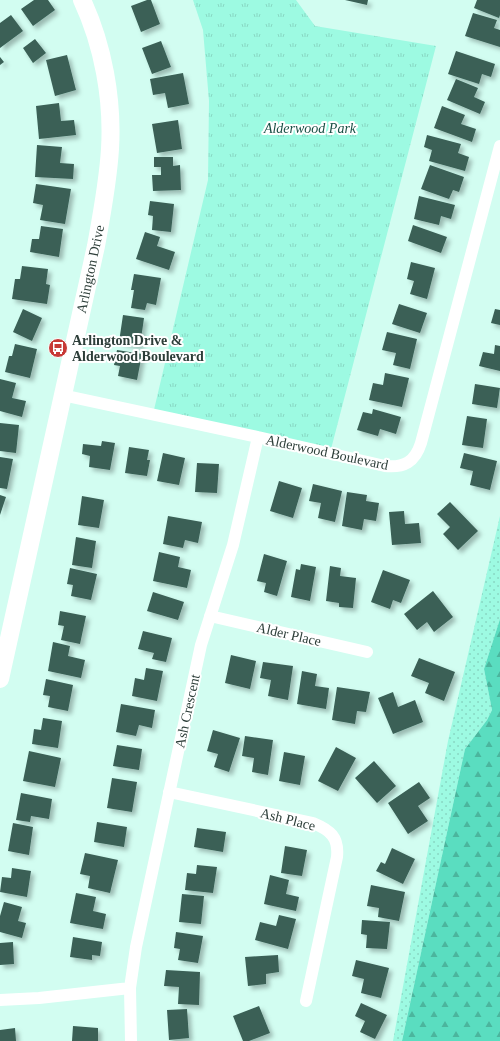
<svg xmlns="http://www.w3.org/2000/svg" width="500" height="1041" viewBox="0 0 500 1041" font-family="'Times New Roman',serif">
<style>
.grass{fill:url(#grass-dots)}
.forest{fill:url(#forest-firs)}
.park{fill:url(#park-tufts)}
.building{fill:#3a6056;filter:url(#shadow)}
.lines{fill:none;stroke-linecap:round;stroke-linejoin:round}
.street{stroke:#fff;stroke-width:12}
.secondary{stroke:#fff;stroke-width:18}
.labels{text-anchor:middle;stroke-width:4;stroke-linejoin:round;paint-order:stroke}
.park-label{font-size:14px;font-style:italic;fill:#195045;stroke:#fff}
.street-label{font-size:14px;fill:#2d3e39;stroke:#fff}
.poi-label{font-size:14px;font-weight:bold;fill:#2d3e39;stroke:#fff;text-anchor:start}
</style>
<defs>
<pattern id="grass-dots" width="8" height="8" patternUnits="userSpaceOnUse"><rect width="8" height="8" fill="#9dfae2"/><path d="M2 2h.1M6 6h.1" fill="none" stroke="#88d7c3" stroke-width="1.8" stroke-linecap="round"/></pattern>
<pattern id="forest-firs" width="22" height="20" patternUnits="userSpaceOnUse"><rect width="22" height="20" fill="#5addc0"/><path d="M5 1l3.5 6h-7zM16 11l3.5 6h-7z" fill="#4bb59d"/></pattern>
<pattern id="park-tufts" width="24" height="20" patternUnits="userSpaceOnUse"><rect width="24" height="20" fill="#9dfae2"/><path d="M3 7l-1-3M5 7V3M7 7l1-3M15 17l-1-3M17 17v-4M19 17l1-3" fill="none" stroke="#88d7c3"/></pattern>
<filter id="shadow"><feDropShadow dx="3.5" dy="3.5" stdDeviation="2" flood-color="#0004"/></filter>
</defs>
<rect width="100%" height="100%" fill="#d2fdf1"/>
<!-- grass -->
<path class="grass" d="M500 516V619L484 669 492 710 487 720 465 749 402 1041H393L448 741Z"/>
<!-- forest -->
<path class="forest" d="M500 619V1041H402L465 749 487 720 492 710 484 669Z"/>
<!-- park -->
<path class="park" d="M193 0H296L315 26 436 46 330 453 153 414 208 180 209 101 203 30Z"/>
<!-- building -->
<path class="building" d="M34 0H48L55 10 33 26 21 9Z
M147 0H151L160 24 141 32 131 6Z
M345 0H368L367 5Z
M477 0H500V15L499 18 474 8Z
M473 13 497 20 494 28 500 30V47L465 36Z
M11 15 23 31 0 48V23Z
M35 39 46 53 33 63 23 48Z
M161 41 171 67 152 74 142 48Z
M456 51 495 64 491 77 482 74 479 84 448 74Z
M67 55 76 90 55 96 46 60Z
M0 57 4 62 0 65Z
M183 73 189 104 168 108 165 93 153 95 150 79Z
M456 79 478 88 474 97 485 102 480 114 447 100Z
M59 103 61 121 74 120 76 135 39 139 36 106Z
M442 106 465 115 461 124 476 129 472 142 434 128Z
M178 120 182 149 157 153 152 124Z
M427 135 461 144 458 153 469 157 465 171 429 161 432 150 424 147Z
M37 145 62 147 60 163 74 164 73 179 35 177Z
M154 157H173V166L180 165 181 190 153 191 152 175H161V167H154Z
M430 165 464 177 459 192 453 190 449 199 421 189Z
M36 184 71 189 65 224 40 220 43 205 33 203Z
M419 196 455 205 451 219 441 216 439 225 414 219Z
M150 201 174 204 171 232 152 230 153 216 148 215Z
M413 225 447 237 441 253 408 241Z
M41 226 63 229 59 257 30 252 32 239H39Z
M145 232 160 237 157 246 175 252 169 270 136 259Z
M411 262 435 268 427 299 410 294 414 281 407 279Z
M22 266 48 269 46 284 50 285 47 304 12 299 15 279H20Z
M134 274 161 278 156 305 147 303 145 310 131 308 134 290H131Z
M399 304 427 313 420 333 392 324Z
M23 309 42 318 32 341 13 332Z
M495 309 500 310V325L491 323Z
M123 315 144 318 140 346 119 342Z
M387 332 417 339 410 369 393 365 396 353 382 350Z
M15 344 37 349 30 378 5 372 9 356H12Z
M495 345 500 346V371L479 366 483 352 494 354Z
M117 350 142 354 137 380 118 376 120 366 114 365Z
M385 373 409 378 402 407 369 400 373 383 383 385Z
M0 379 16 383 12 398 26 401 22 417 0 411Z
M475 384 500 388 497 408 472 404Z
M373 409 401 417 396 434 380 429 378 436 357 430 363 412 372 414Z
M467 416 487 419 483 448 462 445Z
M0 423 19 425 16 453 0 451Z
M102 441 115 443 110 470 89 467 90 456 82 454 83 444 101 446Z
M129 447 149 450 147 460H150L147 476 125 473Z
M163 453 185 458 179 485 157 481Z
M464 453 497 461 490 490 470 485 473 471 460 468Z
M0 457 13 459 7 489 0 488Z
M197 463 219 464 217 493 195 492Z
M279 481 302 488 293 518 270 511Z
M313 484 342 491 335 522 318 518 321 503 309 501Z
M347 492 367 495 366 501 379 503 376 521 364 519 362 530 342 526Z
M0 495 6 497 0 515Z
M82 496 104 500 99 528 78 525Z
M450 502 478 531 458 550 443 534 450 527 437 514Z
M404 511 405 524 419 523 421 543 392 545 389 512Z
M168 516 202 522 198 543 185 540 183 548 163 544Z
M76 537 96 541 92 568 72 565Z
M159 552 180 557 178 567 191 570 187 588 153 581Z
M264 554 287 561 277 596 264 592 266 583 257 581Z
M301 564 316 567 310 601 291 597 296 569 300 570Z
M330 566 341 568 340 576 356 578 353 608 339 607V603L326 601Z
M70 568 97 574 91 600 71 596 73 585 67 584Z
M383 570 410 580 401 603 393 600 390 609 371 602Z
M433 591 453 617 434 632 427 622 417 630 404 614Z
M153 592 184 602 178 620 147 611Z
M60 611 86 616 80 644 61 640 64 626 58 625Z
M143 631 172 638 166 662 152 659 154 653 138 649Z
M53 642 70 646 68 656 85 660 81 678 48 671Z
M231 655 256 661 250 689 225 683Z
M419 658 455 672 444 701 425 693 429 683 411 676Z
M263 662 293 666 288 700 268 696 271 680 260 678Z
M146 668 163 671 157 701 132 696 135 678 144 680Z
M302 671 317 674 315 686 329 688 326 709 297 704Z
M46 679 73 685 68 711 48 707 50 696 43 695Z
M337 687 370 692 366 712 357 711 355 724 332 720Z
M393 692 398 707 415 700 423 722 393 734 378 698Z
M121 704 155 710 152 728 139 725 136 736 116 732Z
M43 718 62 721 58 748 32 744 34 729 41 730Z
M213 730 240 738 229 772 214 767 218 754 207 751Z
M245 736 273 740 268 775 252 772 254 758 242 756Z
M117 745 142 749 139 770 113 766Z
M336 747 356 758 338 791 318 781Z
M29 751 61 758 55 787 23 781Z
M284 752 305 756 300 785 279 781Z
M374 761 396 786 377 803 355 778Z
M112 778 137 782 132 812 107 808Z
M419 782 430 798 418 806 428 821 408 834 388 803Z
M21 793 52 799 49 819 31 816 30 822 16 820Z
M97 822 127 827 124 847 94 842Z
M13 823 33 827 29 855 8 851Z
M197 828 226 832 223 852 194 847Z
M285 846 307 850 302 876 281 873Z
M392 848 415 859 403 884 376 871 381 862 385 864Z
M85 853 118 860 110 893 88 888 90 876 80 874Z
M197 865 217 867 213 893 185 890 187 873 196 874Z
M12 868 31 871 27 897 0 892 2 877 11 878Z
M270 875 289 880 286 894 299 897 296 911 264 904Z
M371 885 405 892 399 921 378 917 379 908 367 906Z
M76 893 96 897 93 911 106 914 103 929 70 923Z
M182 894 204 896 201 924 179 922Z
M4 902 22 907 18 921 26 923 22 938 0 932V916Z
M279 915 296 919 288 949 255 940 260 922 276 926Z
M362 920 390 922 387 949 366 948 367 935 361 934Z
M176 932 203 936 198 963 178 960 180 949 174 948Z
M73 937 102 942 100 956 92 955V960L70 957Z
M13 942 14 964 0 965V943Z
M278 955 279 972 266 974V984L248 986 245 957Z
M356 960 389 968 381 998 361 993 364 979 352 976Z
M166 970 200 972 199 1005 178 1004 179 987 164 986Z
M361 1003 387 1015 375 1039 360 1032 365 1021 355 1016Z
M259 1006 270 1033 249 1041H243L233 1016Z
M187 1009 189 1038 169 1040 167 1010Z
M73 1026 98 1028V1041H72Z
M15 1028 16 1041H0V1030Z"/>
<g class="lines">
<!-- street -->
<path class="street" d="M62 395 258 437 385 466C404 468 415 462 421 443L500 146
M210 616 367 652
M169 792 313 823C330 830 339 837 337 857L306 1001
M0 1000 39 998 130 988
M131 1041 130 988 136 947 201 645 233 545 258 437"/>
<!-- secondary -->
<path class="secondary" d="M0 679 96 246C102 213 108 182 110 149 113 99 103 45 82 0"/>
</g>
<!-- icons -->
<defs>
<g id="bus-disc" transform="scale(1)"><circle r="9.5" fill="#c73936" stroke="#fff"/><path d="M-5-6H5V4H4V6H2V4H-2V6H-4V4H-5ZM-3.5-4V0h7V-4ZM-3.5 1.2v1.5H-2V1.2ZM2 1.2v1.5H3.5V1.2Z" fill="#fff"/></g>
</defs>
<g fill-rule="evenodd">
<use href="#bus-disc" x="58" y="348"/>
</g>
<g class="labels">
<!-- park labels -->
<g class="park-label">
<text x="310" y="133">Alderwood Park</text>
</g>
<!-- street labels -->
<g class="street-label">
<text transform="translate(90 269) rotate(-78)" y="5">Arlington Drive</text>
<text transform="translate(327 452) rotate(12)" y="5">Alderwood Boulevard</text>
<text transform="translate(289 634) rotate(13)" y="5">Alder Place</text>
<text transform="translate(187 711) rotate(-78)" y="5">Ash Crescent</text>
<text transform="translate(288 819) rotate(14)" y="5">Ash Place</text>
</g>
<!-- poi labels -->
<g class="poi-label">
<text x="72" y="345">Arlington Drive &amp;<tspan x="72" dy="16">Alderwood Boulevard</tspan></text>
</g>
</g>
</svg>
